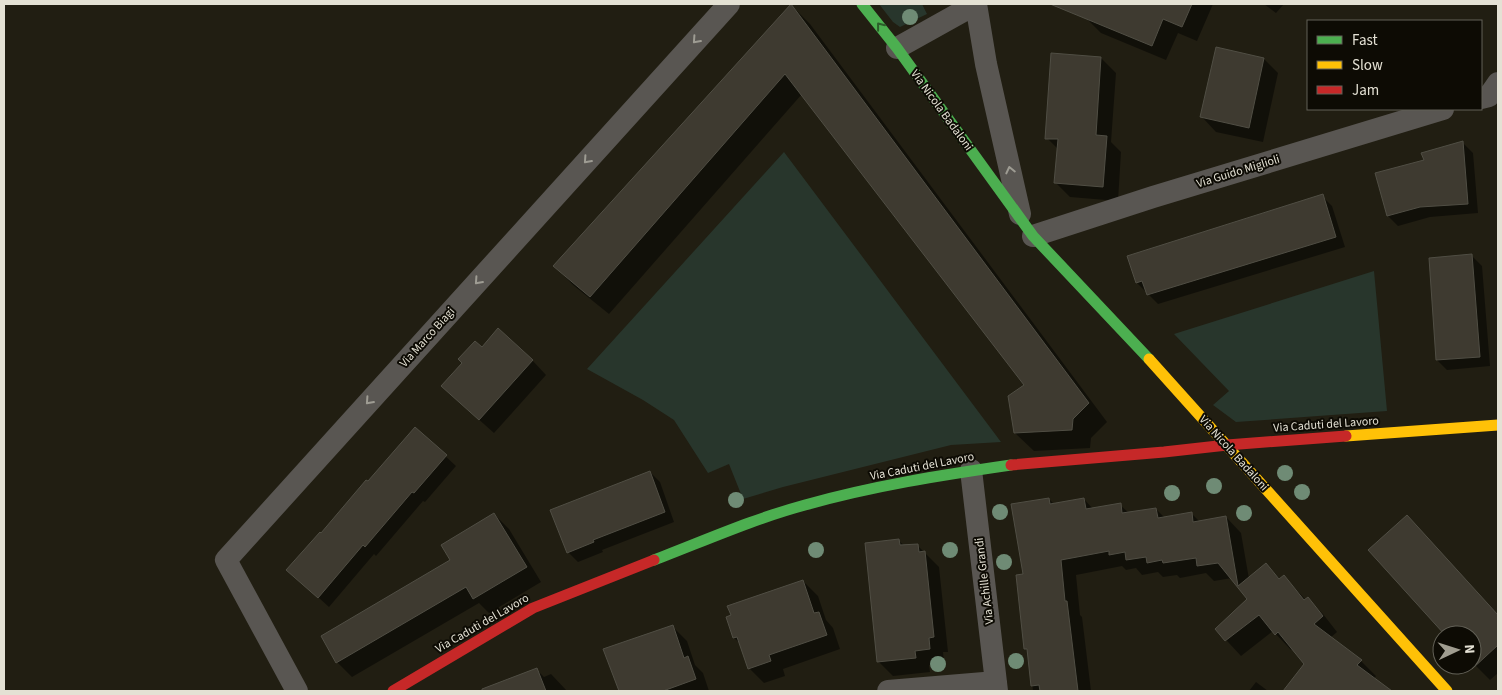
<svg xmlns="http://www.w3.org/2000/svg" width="1502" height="695" viewBox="0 0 1502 695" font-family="'Source Sans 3',sans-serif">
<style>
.green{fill:#28362c}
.shadow{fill:#0007}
.building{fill:#3e3a30;stroke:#504e44}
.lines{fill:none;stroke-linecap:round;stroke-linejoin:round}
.street{stroke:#595652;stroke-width:22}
.fast{stroke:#4caf50;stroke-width:11}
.slow{stroke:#ffc107;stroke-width:11}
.jam{stroke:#c62828;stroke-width:11}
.tree{fill:#6f8b75}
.oneway{stroke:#2c5d2a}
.oneway2{stroke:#9e9c93}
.labels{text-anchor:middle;stroke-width:4;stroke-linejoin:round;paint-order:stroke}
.street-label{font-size:12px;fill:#e4e1d4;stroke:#0d0b04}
</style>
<rect width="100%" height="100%" fill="#211e12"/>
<!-- green -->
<path class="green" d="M879 4H922L927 14 900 27 893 22Z
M784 152 1001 442 951 445 783 487 743 499 729 464 708 473 674 420 643 400 587 369Z
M1374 271 1387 411 1236 422 1213 405 1229 391 1174 334Z"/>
<!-- shadow -->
<path class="shadow" d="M1093 4H1100L1112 9 1115 4H1213L1197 41 1178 33 1166 60 1101 33 1087 19Z
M1264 4H1284L1276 13Z
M791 5 810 24 1107 422 1091 438 1090 448 1034 451 1015 433 1026 386 802 94 609 314 573 285 555 266Z
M1101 58 1116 73 1111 142 1121 152 1118 201 1070 197 1056 183 1058 149 1047 138Z
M1264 59 1278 73 1263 142 1216 132 1202 117Z
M1463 143 1473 153 1478 213 1430 217 1398 226 1388 216 1425 161Z
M1322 196 1332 206 1345 247 1158 304 1137 283Z
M1472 256 1482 266 1490 366 1447 370 1437 360Z
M482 348 532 360 546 375 494 433 457 400Z
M415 428 456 466 425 502 423 501 376 556 374 554 329 607 288 570 368 483Z
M650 472 660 482 674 522 602 550 603 552 578 562 568 552Z
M1049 499 1054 504 1084 499 1093 509 1120 505 1129 513 1156 509 1165 518 1192 514 1200 522 1226 517 1241 533 1249 579 1266 565 1280 579 1284 577 1306 600 1307 599 1323 614 1337 632 1330 638 1361 661 1376 676 1374 679 1389 691H1285L1306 664 1293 648 1291 650 1273 631 1241 656 1216 629 1249 600 1232 578 1214 581 1206 573 1180 578 1177 575 1163 577 1158 572 1142 575 1136 568 1126 570 1122 566 1076 575 1080 615 1082 617 1091 691H1033L1029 652 1026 649 1024 575Z
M494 514 509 529 541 582 489 613 479 603 352 677 337 662 452 560Z
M1421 531 1498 616V673L1490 680 1472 662V635H1447Z
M899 541 905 546 917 545 939 567 948 652H943L944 663 929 665 930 672 893 676 878 661Z
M803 581 818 596 826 620 833 628 840 649 783 669 785 676 764 683 749 668 741 644 734 638Z
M672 626 687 641 695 665 703 673 709 691H619Z
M537 670 544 677 551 674 567 691H497L495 686Z
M1256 682 1268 691H1249Z"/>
<!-- building -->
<path class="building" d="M791 4 1089 403 1073 419 1072 430 1014 433 1008 396 1024 385 785 74 590 297 553 266Z
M1050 4H1192L1182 27 1163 19 1152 46Z
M1216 47 1264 58 1249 128 1200 117Z
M1051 53 1101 57 1096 135 1107 136 1103 187 1054 183 1058 139H1045Z
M1463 141 1468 204 1420 207 1387 216 1375 173 1424 160 1421 153Z
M1323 194 1336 237 1147 295 1142 281 1136 283 1127 256Z
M1472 254 1480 357 1436 360 1429 258Z
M498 328 533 360 479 420 441 386 462 363 458 359 475 341 482 347Z
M415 427 447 455 414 493 412 492 365 547 363 545 318 598 286 570 320 532 321 533 366 480 368 481Z
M650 471 665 512 593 540 594 542 567 553 550 510Z
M1049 498 1050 504 1084 498 1086 509 1121 503 1122 513 1156 508 1158 518 1192 512 1193 522 1226 516 1238 586 1266 563 1279 579 1284 575 1304 600 1308 597 1323 616 1314 624 1362 660 1357 665 1392 691H1283L1304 664 1278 632 1275 635 1259 615 1225 641 1215 629 1247 599 1218 563 1197 566 1196 558 1163 563 1162 560 1147 563 1146 557 1126 560 1125 552 1109 555V551L1061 560 1065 601H1067L1078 691H1040L1039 685 1031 686 1027 649H1024L1016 575 1023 574 1011 504Z
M494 513 527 567 473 599 466 587 336 663 321 636 450 560 441 545Z
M1407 515 1498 615V645L1472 669V635H1445L1368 550Z
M899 539 900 545 918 544 919 552 925 551 934 637 929 638 930 649 915 651 916 658 877 662 865 543Z
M803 580 814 613 819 612 827 635 769 655 771 661 748 669 737 637 733 638 726 617 731 615 727 606Z
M673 625 684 658 688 656 696 679 663 691H619L603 649Z
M537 668 546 691H482V689Z"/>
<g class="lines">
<!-- street -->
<path class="street" d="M976 4 986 64 1020 214
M897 48 976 4
M1481 98 1489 96 1498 83
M1033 236 1153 197 1443 109
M971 470 997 691
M297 691 226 560 729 4
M888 691 996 682"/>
<!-- fast -->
<path class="fast" d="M862 4 897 48 1033 236 1149 359
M654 560C704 541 753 519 805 505 872 486 942 475 1011 465"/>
<!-- slow -->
<path class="slow" d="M1149 359 1447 691
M1346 436 1498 425"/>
<!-- jam -->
<path class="jam" d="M1011 465 1164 452 1227 445 1346 436
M393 691 533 608 654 560"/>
</g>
<!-- trees -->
<g class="tree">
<circle cx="910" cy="17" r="8"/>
<circle cx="1285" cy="473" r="8"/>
<circle cx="1214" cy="486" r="8"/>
<circle cx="1302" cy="492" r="8"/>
<circle cx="1172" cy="493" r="8"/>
<circle cx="736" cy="500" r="8"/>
<circle cx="1000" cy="512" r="8"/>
<circle cx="1244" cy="513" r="8"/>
<circle cx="816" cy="550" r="8"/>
<circle cx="950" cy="550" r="8"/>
<circle cx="1004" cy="562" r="8"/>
<circle cx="1016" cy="661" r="8"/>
<circle cx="938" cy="664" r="8"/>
</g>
<!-- one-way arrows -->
<defs><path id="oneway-chevron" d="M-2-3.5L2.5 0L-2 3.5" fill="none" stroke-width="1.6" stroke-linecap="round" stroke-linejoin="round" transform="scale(1.25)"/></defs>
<use class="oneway" href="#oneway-chevron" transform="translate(880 26) rotate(-128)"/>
<g class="oneway2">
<use href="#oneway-chevron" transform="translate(696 40) rotate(132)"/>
<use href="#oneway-chevron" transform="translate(587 160) rotate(132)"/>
<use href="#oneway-chevron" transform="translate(1010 170) rotate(-103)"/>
<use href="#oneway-chevron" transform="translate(478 281) rotate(132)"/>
<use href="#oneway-chevron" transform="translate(369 401) rotate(132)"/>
</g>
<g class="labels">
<!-- street labels -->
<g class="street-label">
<text transform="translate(942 110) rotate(54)" y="4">Via Nicola Badaloni</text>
<text transform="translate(1238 171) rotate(-17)" y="4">Via Guido Miglioli</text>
<text transform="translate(427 337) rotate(-48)" y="4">Via Marco Biagi</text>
<text transform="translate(1326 424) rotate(-4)" y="4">Via Caduti del Lavoro</text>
<text transform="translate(1234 453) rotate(48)" y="4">Via Nicola Badaloni</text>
<text transform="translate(922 466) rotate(-11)" y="4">Via Caduti del Lavoro</text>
<text transform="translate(984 581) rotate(-97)" y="4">Via Achille Grandi</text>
<text transform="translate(482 623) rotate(-30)" y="4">Via Caduti del Lavoro</text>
</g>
</g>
<!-- border -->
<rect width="1502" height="695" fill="none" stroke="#e4e1d4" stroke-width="10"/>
<!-- legend -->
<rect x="1307" y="20" width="175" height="90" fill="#0d0b04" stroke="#636157"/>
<rect x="1317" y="36" width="25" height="8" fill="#4caf50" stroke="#636157"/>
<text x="1352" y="45" font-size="15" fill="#e4e1d4">Fast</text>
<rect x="1317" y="61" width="25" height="8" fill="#ffc107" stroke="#636157"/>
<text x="1352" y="70" font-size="15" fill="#e4e1d4">Slow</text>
<rect x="1317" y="86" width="25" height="8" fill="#c62828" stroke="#636157"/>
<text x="1352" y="95" font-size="15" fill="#e4e1d4">Jam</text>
<!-- north arrow -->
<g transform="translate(1457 650) rotate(86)"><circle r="24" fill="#0d0b04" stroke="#636157"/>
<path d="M0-4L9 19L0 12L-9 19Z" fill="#a09d90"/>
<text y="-8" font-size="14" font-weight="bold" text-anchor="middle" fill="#e4e1d4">N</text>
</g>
</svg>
